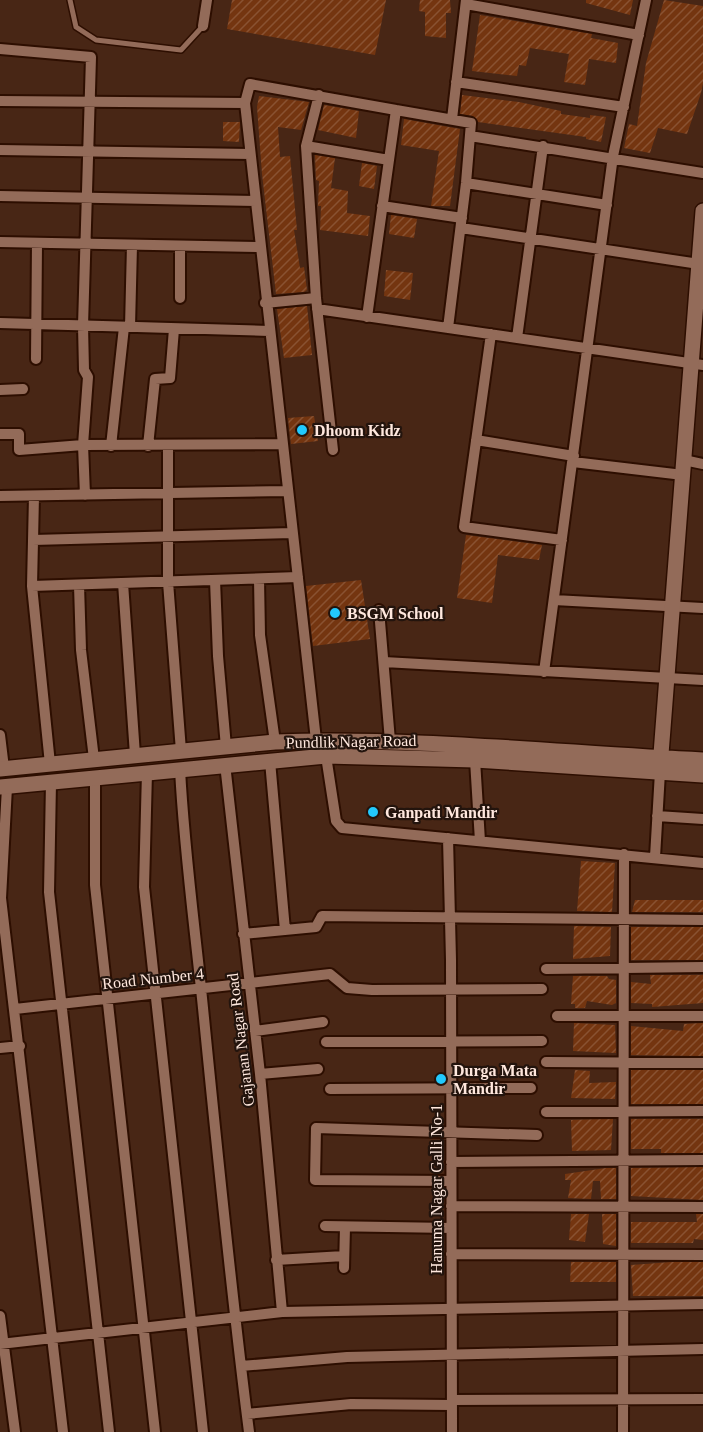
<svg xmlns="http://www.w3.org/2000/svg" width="703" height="1432" viewBox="0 0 703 1432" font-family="'Times New Roman',serif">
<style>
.building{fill:url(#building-hatch)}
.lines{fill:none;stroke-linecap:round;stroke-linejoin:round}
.lane-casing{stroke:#2d0e00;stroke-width:8}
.street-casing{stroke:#2d0e00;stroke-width:14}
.secondary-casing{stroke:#2d0e00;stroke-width:18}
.lane{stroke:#936b59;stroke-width:5}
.street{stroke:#936b59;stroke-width:10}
.secondary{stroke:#936b59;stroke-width:15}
.poi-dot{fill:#22c9fd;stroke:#23140d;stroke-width:2}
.labels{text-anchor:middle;stroke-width:4.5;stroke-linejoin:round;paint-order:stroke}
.poi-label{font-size:16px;font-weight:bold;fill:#ffe8de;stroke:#23140d;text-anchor:start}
.street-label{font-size:16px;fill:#ffe8de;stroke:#23140d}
</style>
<defs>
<pattern id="building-hatch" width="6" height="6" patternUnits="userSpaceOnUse" patternTransform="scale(1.5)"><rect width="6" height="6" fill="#743510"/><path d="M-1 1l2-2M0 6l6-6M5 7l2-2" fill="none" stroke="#895232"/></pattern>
</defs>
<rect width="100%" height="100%" fill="#482615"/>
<!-- building -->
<path class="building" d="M232 0H386L375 55 227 29Z
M420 0H450L451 13H446V38L425 36V12L419 11Z
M586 0H633L630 15 586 3Z
M664 0 703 6V83L701 93 687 134 658 128 650 153 624 148 629 124 637 126 646 63Z
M480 15 592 34 591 38 618 43 616 63 589 59 585 85 564 82 569 54 530 48 526 66 519 65 517 76 472 71Z
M462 95 519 102 561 111V114L590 118V115L606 117 601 142 586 139V137L478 122 473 116 460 114Z
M259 96 309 102 301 130 278 127 280 157 290 156 297 230H294L300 268 304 267 307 290 304 292 276 294 262 174 257 107Z
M324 105 359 111 356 138 318 130Z
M404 119 460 129 450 206H431L439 151 401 145Z
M223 122H240L239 142 223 141Z
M315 155 335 158 331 188 348 191 347 213 370 216 368 236 320 230 321 206H318L319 181 316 180Z
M362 163 377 166 374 189 359 186Z
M391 215 417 219 414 238 389 234Z
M386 270 413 273 410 300 384 296Z
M307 306 312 355 284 358 277 309Z
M314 416 318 441 291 444 288 418Z
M466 535 542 545 539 560 498 555 492 603 457 598Z
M361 580 370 639 313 646 306 586Z
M581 861 615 863 612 912 577 911Z
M635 900H703V912H632Z
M574 926 611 927 610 956 573 959Z
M631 927H703V960H631Z
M650 975H703V1003L652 1007V1004L631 1003V982L651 984Z
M573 976H607L609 979 616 980V1003L612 1005 587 1001 585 1008H575V1004H571Z
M574 1023 615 1025 616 1053 573 1051Z
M703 1023V1056L631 1055V1026L683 1031 684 1024Z
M575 1070 590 1071 589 1083 616 1082 615 1099 571 1098Z
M631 1070H703V1104H631Z
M613 1119 611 1150 572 1151 571 1120Z
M631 1119H703V1153H661V1149H631Z
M703 1167V1200L631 1196V1168Z
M606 1168H616V1199H601L600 1181H593L591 1199 568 1198 571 1180H565V1174Z
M571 1214H589L585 1242 569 1240Z
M602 1214H616V1246L603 1244Z
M696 1214H703V1240L694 1239 693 1243H631V1222H697Z
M571 1262H616V1282H570Z
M672 1262H703V1296H633L631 1265Z"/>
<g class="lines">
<!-- lane casing -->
<g class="lane-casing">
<path id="lane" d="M70 0 76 27 96 40 181 50 203 26"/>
</g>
<!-- street casing -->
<g class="street-casing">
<path id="street" d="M466 4 639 35
M203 26 207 0
M0 49 91 57 83 326 84 370 88 377 83 445 85 495
M456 82 624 107
M319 95 306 146 316 298 333 450
M0 101 245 103
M396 110 471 123 466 183 448 328
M452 119 466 0
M470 136 703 173
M306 146 389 160
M0 150 250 154
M466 183 607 205
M0 196 255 201
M382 206 462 218
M461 228 699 264
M0 242 260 247
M180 298V246
M265 303 316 298
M317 309 703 365
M367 317 396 110 250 84 245 103 316 740 326 756 336 821 342 828 703 863
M0 323 269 331
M130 327 132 245
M491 334 464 527 562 540
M517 338 543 146
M36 359 37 243
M0 390 23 389
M0 434H19V450L83 445 281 444
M476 440 574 456
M111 446 124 327
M148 446 155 379 170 378 174 329
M168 446V582L181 751
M684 460 703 464
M573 462 683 475
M0 496 286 491
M34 496 32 586 50 764
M33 540 292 533
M259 579 260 635 275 742
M215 580 218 656 226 747
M123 583 135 755
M79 585 81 650 94 759
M32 586 298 577
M554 600 703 608
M379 610 390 741
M384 662 703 680
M544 672 613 156 646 0
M0 735 4 768
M475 760 480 841
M270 761 285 930
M225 764 260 1074 282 1312
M180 769C184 849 195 928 203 1008 217 1150 231 1291 249 1432
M147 772 144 887 203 1432
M95 778V885L155 1432
M51 782 49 892 109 1432
M7 787 1 898 63 1432
M657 816 703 819
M448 838 451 960 452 1432
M655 857 660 772
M243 934 316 927 322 916 703 920
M546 969 703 967
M15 1009 330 974 347 988 372 990 542 989
M557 1016H703
M255 1031 323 1022
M326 1042 542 1041
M0 1048 20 1046
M546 1062 703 1063
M260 1074 318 1069
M330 1089 531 1088
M546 1112 703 1111
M451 1162 703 1160
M451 1181 315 1180 316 1128 537 1135
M451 1206 703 1207
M325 1226 451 1228
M451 1254 703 1255
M276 1260 344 1256
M344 1268 345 1227
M0 1316 15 1432
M0 1344 282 1312 703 1304
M241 1366 347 1357 703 1349
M452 1400 703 1399
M247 1414 351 1404 451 1405
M623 1432 624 854"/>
</g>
<!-- secondary casing -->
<g class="secondary-casing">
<path id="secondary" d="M660 767 703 211
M0 769 275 742C418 737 560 753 703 760
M0 787 326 756 475 760 703 775"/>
</g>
<!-- lane -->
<use href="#lane" class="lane"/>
<!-- street -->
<use href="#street" class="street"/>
<!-- secondary -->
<use href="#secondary" class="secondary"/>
</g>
<!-- markers -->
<g class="poi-dot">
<circle cx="302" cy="430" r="6"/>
<circle cx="335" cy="613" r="6"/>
<circle cx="373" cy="812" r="6"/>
<circle cx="441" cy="1079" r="6"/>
</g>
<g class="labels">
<!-- poi labels -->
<g class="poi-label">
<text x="314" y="436">Dhoom Kidz</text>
<text x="347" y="619">BSGM School</text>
<text x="385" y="818">Ganpati Mandir</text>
<text x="453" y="1076">Durga Mata<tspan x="453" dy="18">Mandir</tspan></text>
</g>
<!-- street labels -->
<g class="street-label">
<text transform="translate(351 741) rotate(-1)" y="6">Pundlik Nagar Road</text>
<text transform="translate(153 978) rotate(-6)" y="6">Road Number 4</text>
<text transform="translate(240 1040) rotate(-97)" y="6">Gajanan Nagar Road</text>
<text transform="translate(436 1189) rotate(-90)" y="6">Hanuma Nagar Galli No-1</text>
</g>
</g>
</svg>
